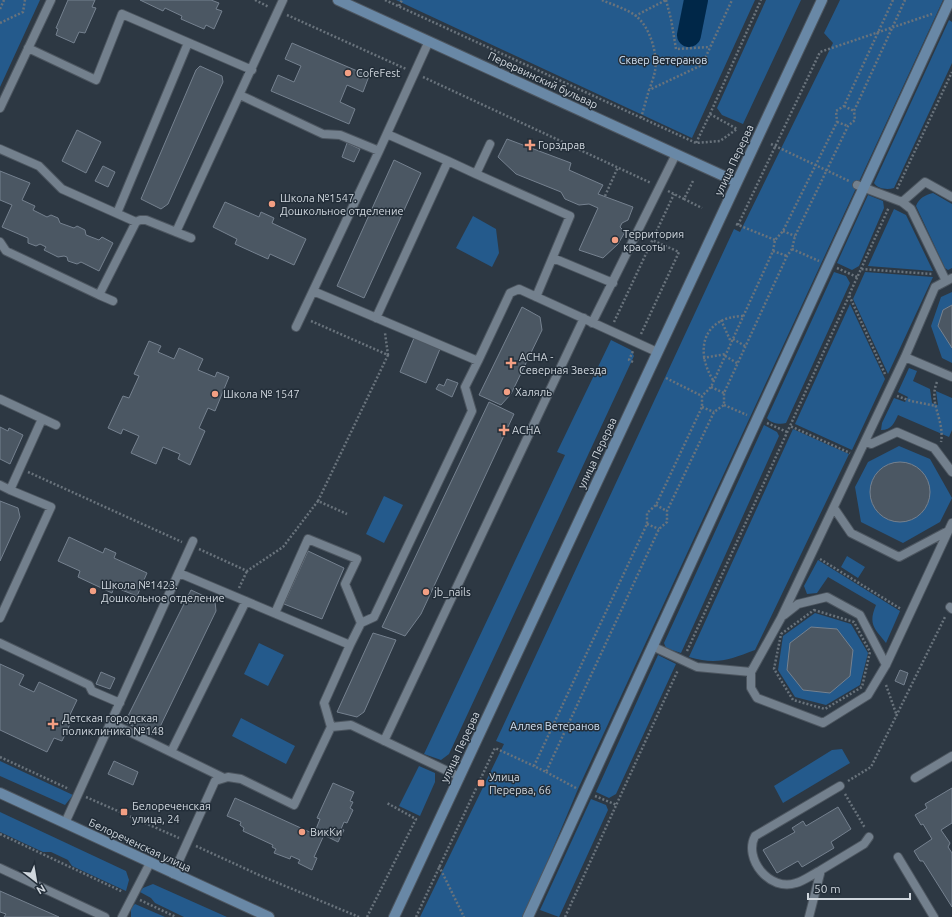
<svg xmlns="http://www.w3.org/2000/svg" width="952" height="917" viewBox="0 0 952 917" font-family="Ubuntu,sans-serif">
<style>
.green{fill:#245a8c}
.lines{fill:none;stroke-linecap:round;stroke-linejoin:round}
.river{stroke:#002748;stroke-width:24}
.building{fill:#4b5763;stroke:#75818f}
.lane-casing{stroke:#4d5660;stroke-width:10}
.secondary-casing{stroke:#4d5660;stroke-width:12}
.path{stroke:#69737c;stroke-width:2.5;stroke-dasharray:2 2;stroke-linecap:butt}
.lane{stroke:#73808d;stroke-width:8}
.secondary{stroke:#6988a6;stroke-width:10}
.poi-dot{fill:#f39f83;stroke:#232e39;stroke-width:1.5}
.labels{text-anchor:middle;stroke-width:3;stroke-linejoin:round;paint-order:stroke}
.park-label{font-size:11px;fill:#d1e2f4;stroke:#232e39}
.poi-label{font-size:11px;fill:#d0d7de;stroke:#232e39;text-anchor:start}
.street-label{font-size:11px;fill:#d0d7de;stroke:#232e39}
</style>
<rect width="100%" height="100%" fill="#2d3843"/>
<!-- green -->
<path class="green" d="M0 0H40L0 87Z
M396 0H755L692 138Z
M766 0H801L743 124 722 115 717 108Z
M840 0H943L578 789 524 917H420L504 744 496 741 734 229 740 232 833 43 824 33Z
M949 20 952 22V63L894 188C887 190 878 189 874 183Z
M933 193 952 204V268L948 270 945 268 916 206C919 198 925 195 933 193Z
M868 195 883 201 884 208 859 266 852 270 837 263Z
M894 209 906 215 933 271 868 266Z
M473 216 496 229 499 253 492 267 456 248Z
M834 272 846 276 850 283 786 423C780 425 770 423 767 418Z
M865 272 933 277 888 374 853 299Z
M952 292V363L942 358 931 326 941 297Z
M850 304 885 379 852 450 795 424Z
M611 340 631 350 634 356 449 754 441 760 424 754 565 455 557 452Z
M909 368 917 371 913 381 930 389 932 403 938 405 936 391 952 398V430L949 437 898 415C894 423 892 430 881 430L882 423 894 398 905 402 908 397 898 392Z
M764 425 777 432 779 436 681 653 666 648 664 643Z
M793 429 849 454 755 650C729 660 716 665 689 657Z
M899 446 930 459 952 498 940 522 903 543 861 522 855 487 868 462Z
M384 496 403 505 384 543 366 534Z
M847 556 865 567 858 578 841 567Z
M818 560 900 611 886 643C874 628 868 624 876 605L828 577 817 593 807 594 804 586Z
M815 613 851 624 868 653 860 685 826 705 795 697 778 670 783 636Z
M259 643 284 655 268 686 244 674Z
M658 655 676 664 616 794 609 798 596 792Z
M241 718 295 746 286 764 232 736Z
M842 749 850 763 783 803 774 786 832 750Z
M0 761 73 795 65 805 0 776Z
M419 766 435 773V782L420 816 399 806Z
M591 799 606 805 608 810 559 917 540 910Z
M0 812 126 871 129 880 126 891 72 866 68 860 51 852H43L0 832Z
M153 884 227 917H184L155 903 151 898 140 892 143 888Z
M135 904 165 917H131V908Z"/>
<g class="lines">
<!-- river -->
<path class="river" d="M689 35 696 0"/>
</g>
<!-- building -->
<path class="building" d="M68 0H95L92 7 96 8 85 33 79 32 74 43 56 35 58 29 56 28Z
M140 0H211L219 3 216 9 222 11 214 29 206 25 204 29 181 19 182 16 165 8 163 11Z
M292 43 369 76 363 92 347 85 340 102 355 109 349 124 271 91 278 75 294 82 301 66 285 59Z
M200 66 222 76 223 82 168 204 161 209 141 199 196 70Z
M77 130 101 142 86 173 62 161Z
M507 139 571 163 569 170 603 185 598 194 633 207 628 220 622 223 620 227 625 232 618 244 603 258 579 250 598 208 589 204 579 205 565 199 561 192 516 174 498 157Z
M347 143 360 149 354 162 342 157Z
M394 160 421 173 364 298 337 286Z
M103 166 115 172 108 187 95 181Z
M0 171 30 183 22 200 35 206 33 210 47 217 51 215 58 218 60 223 74 228 77 226 85 230 86 235 99 240 102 237 113 243 99 271 81 262 77 264 68 261 67 257 64 256 58 257 44 250 46 247 40 244 36 246 28 243V238L2 227 12 205 0 200Z
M225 202 259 217 261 212 274 218 272 223 306 239 294 265 270 254 268 259 235 244 237 239 213 227Z
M952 305V348L938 326 943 310Z
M522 307 540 317 542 330 511 394 501 405 479 395Z
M414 338 440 349 426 383 400 372Z
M149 341 161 346 158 352 174 359 179 348 203 359 198 370 215 377 217 372 229 377 215 411 208 408 199 428 205 431 190 465 178 459 180 454 163 447 156 464 131 453 139 436 123 429 121 434 108 428 123 396 129 398 139 376 134 374Z
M447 379 458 383 452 397 436 389 439 384 444 386Z
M489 402 514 414 421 614 405 636 382 627Z
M0 427 8 431 9 428 23 435 10 464 0 459Z
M870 492a30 30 0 1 1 60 0a30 30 0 1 1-60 0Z
M0 501 18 508 20 517 0 561Z
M69 537 103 553 105 548 116 553 114 558 147 573 137 596 114 587 112 593 78 577 80 571 58 561Z
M308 551 344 568 322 619 284 604Z
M191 590 215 601 216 611 158 731 150 735 125 722Z
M811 627 837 629 853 650 850 676 830 693 803 690 787 670 790 643Z
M373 633 396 640 364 712 357 717 337 712Z
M0 664 24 675 19 685 34 692 39 682 77 700 67 721 71 722 62 741 54 738 47 752 0 730Z
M900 670 908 673 904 685 895 681Z
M101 672 115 678 110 689 96 684Z
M114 761 138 772 133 785 108 774Z
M333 783 354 792 350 801 353 802 350 808 353 810 347 823 344 822 341 829 344 830 338 842 324 835 314 857 317 858 312 870 298 863 300 860 291 856 290 859 274 853 276 849 272 847 273 845 243 831 244 828 240 825 241 822 227 816 235 798 314 834 320 819 317 818Z
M952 788V823L941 830 950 843 948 847 952 853V907L923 861H920L914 851 932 839 923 824 921 825 915 815 927 808 925 804Z
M838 807 851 829 831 842 834 848 802 867 798 861 777 873 763 850 795 832 792 828 803 821 806 826Z
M0 891 59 917H4L6 914 0 912Z"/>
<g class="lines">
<!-- lane casing -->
<g class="lane-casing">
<path id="lane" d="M28 48 96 80 122 14 252 70
M240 95 323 134 340 135 379 151 429 41
M0 108 51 0
M0 149 39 166 62 189 136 222 140 220H146L191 238
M448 161 476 174 490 144
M476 174 570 216 536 297
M857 185 902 202 911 209 946 281
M902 202 925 182 952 197
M117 213 188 43
M176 232 283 0
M0 242 6 251 99 295
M553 258 613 283
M952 278 935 287 905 357 781 618 751 672V688L757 698 823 723 868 695 886 665 952 523
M313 291 478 361 510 293 519 289 657 352
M113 301 99 295 136 222
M376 318 448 161 387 134
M592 323 676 154
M296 327 379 151
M905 357 952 377
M0 399 56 425
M865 441 871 444 897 432 934 448 952 472
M0 485 10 490 42 419
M834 508 851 533 899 557 948 531
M179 573 350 645 324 703 331 727
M950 607 952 609
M275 613 308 539 357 559 345 584 361 623
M784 615 798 604 827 597 860 615 886 665
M0 618 51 507 10 490
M0 643 89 685 92 691 120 703
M350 645 361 623 374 617 472 411 465 387 478 361
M652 646 697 667 751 672
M111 723 224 778
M384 741 584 318
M171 752 246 601
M915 778 952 756
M65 823 193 541
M898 857 934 917
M0 868 105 917
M821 870 864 844 869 837
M173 874 215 781 228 777 241 779 294 805 331 727 351 725 460 777
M122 917 150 863
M809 917 821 870C813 874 804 881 796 883 770 892 743 859 755 836L840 786"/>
</g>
<!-- secondary casing -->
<g class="secondary-casing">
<path id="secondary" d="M338 0 737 182
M0 793 269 917
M394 917 822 0
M528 917 950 0"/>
</g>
<!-- path -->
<path class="path" d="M255 0 269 7
M385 0 696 143
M602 0C613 5 627 9 636 16 650 27 658 54 655 71 654 77 651 83 650 89
M666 0 671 19 676 49 710 47
M893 0 844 106 836 111 837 122 783 231 775 240 773 251 711 387 702 396V407L656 505 647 513V524L534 766 546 772 659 529 667 522V511L714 412 724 405V393L787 256 792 249 795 236 848 126 855 120 854 111 905 0
M399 6 402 0
M0 9 4 0
M287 15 406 69
M635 16 666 0
M0 23 23 12 25 0
M423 77 651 183
M844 106 854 111
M710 114 761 0
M710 114 737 129 720 141 696 143Z
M641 118 649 90 702 65 732 0
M837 122 848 126
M771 144 849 181
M693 181 684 199 702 208
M897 189 952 72
M668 191 684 199
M605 196 618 167
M736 224 775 240
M738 225 820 52 932 14
M783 231 795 236
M792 249 819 261
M773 251 787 256
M837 268 857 277
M861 269 889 207
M849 296 790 426 850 453
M721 320 731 342
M311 321 388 355 385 333
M614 322 674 194
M641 334 679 252 652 240
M733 339 745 346
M725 356 737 363
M703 358 726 354
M633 362 629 360 633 351
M885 374 849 295 861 269 932 274
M666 378 702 396
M713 380C694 349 704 317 743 316
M937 382C928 403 945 420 941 442
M711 387 724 393
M897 396 911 401 936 406
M724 405 747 415
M702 407 714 412
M767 423 787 432
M28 472 182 542
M318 501 388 355
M656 505 667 511
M647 524 659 529
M199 549 247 571 283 547 318 501 347 514
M820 559 901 609
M239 588 247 571
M814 610 854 622 870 652 862 687 825 709 793 700 774 669 781 634Z
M687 651 790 426
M886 685 897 716
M0 757 69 789
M546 772 576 788
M848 781 871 767 945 617
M845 794 865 828
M595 796 617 805
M86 797 179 838
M0 834 123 892
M196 846 259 875 359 917
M439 866 464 917
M140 900 176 917
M367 917 416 819 387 803
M416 917 495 748 534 766
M565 917 678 670"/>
<!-- lane -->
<use href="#lane" class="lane"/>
<!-- secondary -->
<use href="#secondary" class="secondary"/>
</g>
<!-- markers -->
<g class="poi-dot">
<circle cx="348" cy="73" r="4"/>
<path d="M528 139h4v4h4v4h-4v4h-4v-4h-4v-4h4z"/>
<circle cx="272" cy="204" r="4"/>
<circle cx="615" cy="240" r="4"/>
<path d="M509 357h4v4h4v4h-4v4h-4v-4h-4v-4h4z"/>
<circle cx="507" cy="392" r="4"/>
<circle cx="215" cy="394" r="4"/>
<path d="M502 424h4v4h4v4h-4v4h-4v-4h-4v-4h4z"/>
<circle cx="93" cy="591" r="4"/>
<circle cx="426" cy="592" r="4"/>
<path d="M51 718h4v4h4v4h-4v4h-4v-4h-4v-4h4z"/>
<rect x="477" y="779" width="8" height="8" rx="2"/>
<rect x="120" y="808" width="8" height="8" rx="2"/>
<circle cx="302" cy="832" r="4"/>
</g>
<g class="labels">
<!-- park labels -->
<g class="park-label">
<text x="663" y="64">Сквер Ветеранов</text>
<text x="555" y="730">Аллея Ветеранов</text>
</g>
<!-- poi labels -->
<g class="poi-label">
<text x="356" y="77">CofeFest</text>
<text x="538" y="149">Горздрав</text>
<text x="280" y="202">Школа №1547.<tspan x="280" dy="13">Дошкольное отделение</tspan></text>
<text x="623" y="238">Территория<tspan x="623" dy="13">красоты</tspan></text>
<text x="519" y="361">АСНА -<tspan x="519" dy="13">Северная Звезда</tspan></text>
<text x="515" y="396">Халяль</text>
<text x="223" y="398">Школа № 1547</text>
<text x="512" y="434">АСНА</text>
<text x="101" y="589">Школа №1423.<tspan x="101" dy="13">Дошкольное отделение</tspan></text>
<text x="434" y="596">jb_nails</text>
<text x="62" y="722">Детская городская<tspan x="62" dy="13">поликлиника №148</tspan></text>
<text x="489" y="781">Улица<tspan x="489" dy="13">Перерва, 66</tspan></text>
<text x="132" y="810">Белореченская<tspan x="132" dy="13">улица, 24</tspan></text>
<text x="310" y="836">ВикКи</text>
</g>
<!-- street labels -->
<g class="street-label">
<text transform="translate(543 80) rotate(25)" y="4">Перервинский бульвар</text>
<text transform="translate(734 160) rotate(-65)" y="4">улица Перерва</text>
<text transform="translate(597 453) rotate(-65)" y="4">улица Перерва</text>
<text transform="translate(460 747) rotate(-65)" y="4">улица Перерва</text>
<text transform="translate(140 845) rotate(25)" y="4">Белореченская улица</text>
</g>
</g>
<!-- north arrow -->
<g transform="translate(36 881) rotate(149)" stroke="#232e39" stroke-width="3" paint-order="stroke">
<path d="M0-3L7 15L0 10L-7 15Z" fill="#d0d7de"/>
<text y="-6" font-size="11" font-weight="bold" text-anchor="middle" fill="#d0d7de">N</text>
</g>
<!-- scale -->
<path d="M808 893v6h102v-6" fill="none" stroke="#d0d7de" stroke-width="2"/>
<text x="814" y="893" font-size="12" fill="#d0d7de" stroke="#232e39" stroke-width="3" paint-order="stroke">50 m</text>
</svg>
